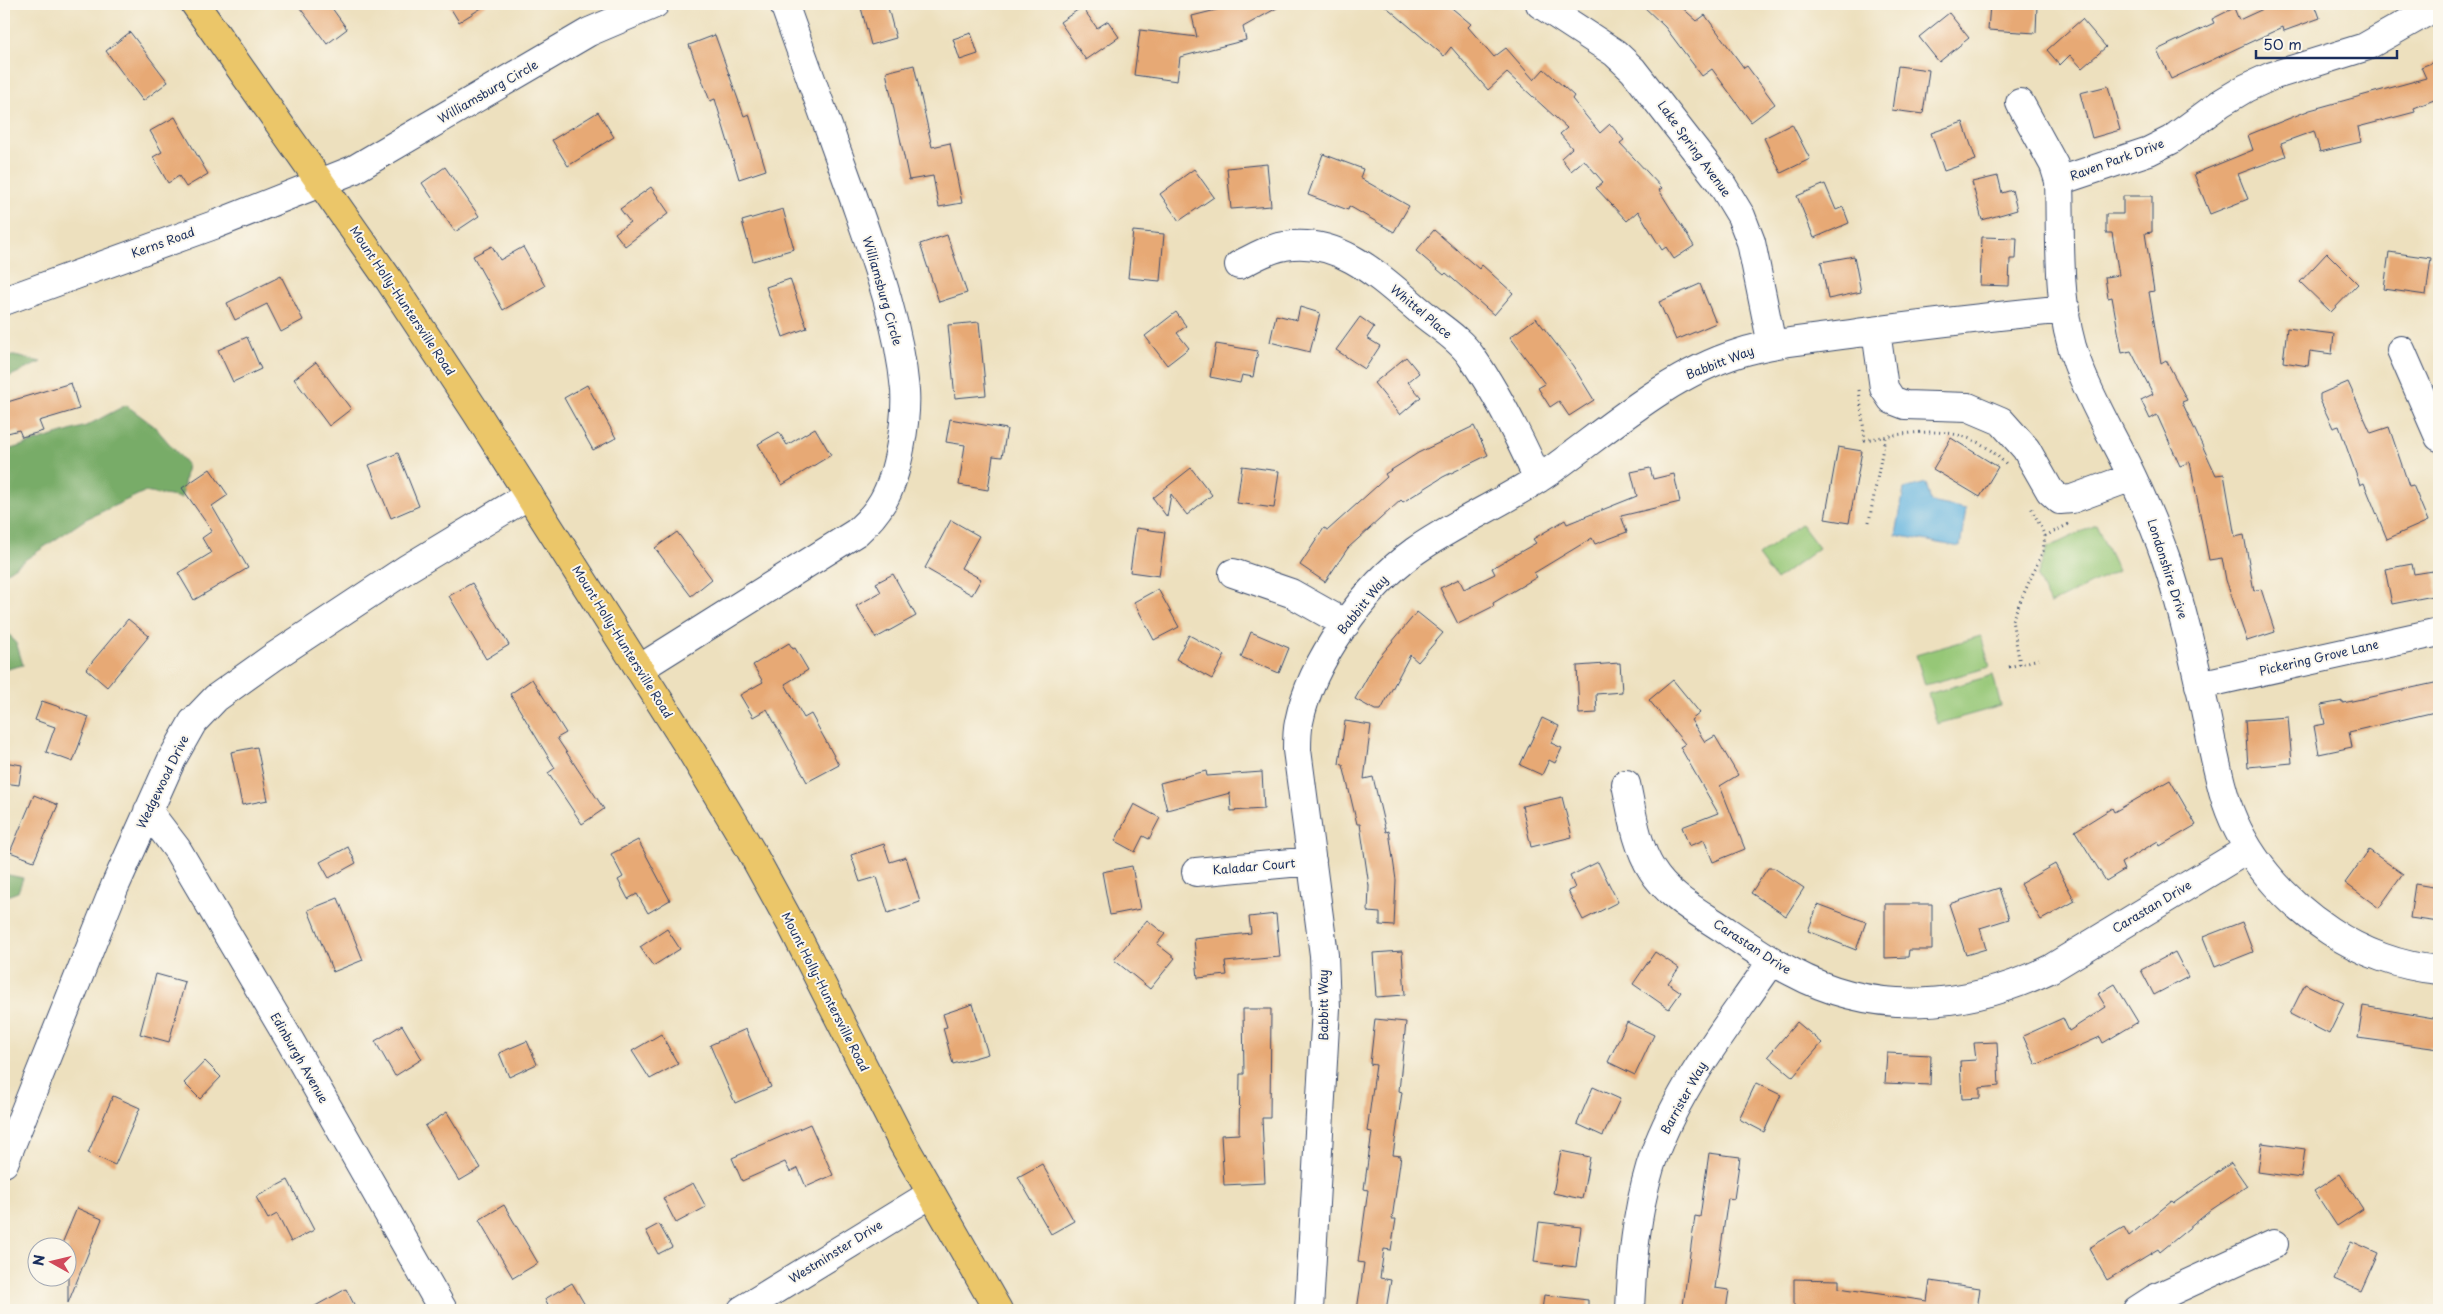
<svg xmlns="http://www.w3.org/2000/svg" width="2443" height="1314" viewBox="0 0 2443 1314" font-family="'Playpen Sans',sans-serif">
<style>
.green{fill:#96c777;stroke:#587b6a}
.forest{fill:#78ac68;stroke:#4a6e63}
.water{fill:#64b4df;stroke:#40729e}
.building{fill:#e7a974}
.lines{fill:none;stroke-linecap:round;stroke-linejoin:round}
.minor-casing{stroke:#3a4a6c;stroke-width:30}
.major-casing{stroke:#3a4a6c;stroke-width:30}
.path{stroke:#3a4a6c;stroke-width:3;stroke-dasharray:1 4;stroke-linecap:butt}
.minor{stroke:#fff;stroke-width:28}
.major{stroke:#ebc669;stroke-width:28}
.labels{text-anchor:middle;stroke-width:4;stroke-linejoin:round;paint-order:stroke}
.street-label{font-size:12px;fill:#1b2f5e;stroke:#fbf7ec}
</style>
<rect width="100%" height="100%" fill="#fbf7ec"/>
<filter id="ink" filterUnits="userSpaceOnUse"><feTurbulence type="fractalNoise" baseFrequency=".02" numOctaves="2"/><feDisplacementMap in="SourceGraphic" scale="10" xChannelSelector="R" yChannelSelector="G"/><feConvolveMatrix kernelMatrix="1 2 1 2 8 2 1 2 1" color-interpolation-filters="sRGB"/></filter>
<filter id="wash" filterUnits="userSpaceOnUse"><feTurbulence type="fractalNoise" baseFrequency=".0096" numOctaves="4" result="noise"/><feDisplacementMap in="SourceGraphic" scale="20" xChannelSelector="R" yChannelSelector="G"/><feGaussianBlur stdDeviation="1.12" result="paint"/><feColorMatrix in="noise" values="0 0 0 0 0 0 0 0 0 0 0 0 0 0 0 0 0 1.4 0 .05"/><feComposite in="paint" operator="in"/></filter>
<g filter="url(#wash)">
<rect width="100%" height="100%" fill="#ede0be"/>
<!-- green -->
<path class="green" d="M1801 524 1819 548 1776 580 1758 556Z
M2096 525 2118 571 2050 604 2037 577 2047 548Z
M1981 636 1990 667 1925 685 1916 655Z
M1993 675 2001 706 1937 724 1928 694Z"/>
<!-- forest -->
<path class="forest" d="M4 356H15L41 362 4 379Z
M126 405 154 426 187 464 182 498 144 492 86 519 4 574V451L86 426Z
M4 627 17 645 23 665 4 670Z
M4 874 23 878 18 892 4 897Z"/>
<!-- water -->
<path class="water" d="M1926 483 1931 502 1966 509 1960 547 1896 535 1904 489Z"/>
<g id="blocks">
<!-- building -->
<path class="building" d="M297 4H329L347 29 327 44Z
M448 4H488L459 22Z
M860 4H887L896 38 871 45Z
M1240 4H1284L1243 27 1246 40 1180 57 1177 81 1134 75 1140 30 1197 37 1192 16Z
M1383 4H1447L1471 24 1468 27 1494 57 1506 48 1534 80 1544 69 1574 96 1572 99 1600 133 1610 124 1624 140 1620 143 1662 188 1659 190 1694 246 1674 259 1666 247 1662 250 1638 211 1627 221 1596 188 1603 182 1584 160 1571 171 1561 158 1572 148 1560 134 1567 128 1507 73 1488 90 1451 47 1444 56Z
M1641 4H1678L1697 21 1705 15 1744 68 1747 66 1775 104 1751 122 1712 69 1702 76 1665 27Z
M1990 4 2037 5 2036 33 1988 30Z
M2274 4H2315L2320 18 2284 31 2283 27 2171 79 2157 50 2214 23 2212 19 2234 8 2239 20Z
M1082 7 1097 28 1108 21 1119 37 1086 60 1060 22Z
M1949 13 1969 38 1939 62 1919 37Z
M2082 19 2106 47 2082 68 2070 55 2060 65 2047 50Z
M130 32 168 82 143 101 106 51Z
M971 33 978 54 960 60 953 39Z
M715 35 744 116 749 114 766 170 739 179 715 99 710 101 689 45Z
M2439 60V109L2434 100 2414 108 2415 112 2358 127 2361 142 2320 152 2314 131 2281 143 2286 156 2238 174 2248 199 2210 214 2194 174 2253 150 2248 135 2310 110 2426 78 2421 67Z
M914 65 932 147 950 143 962 203 939 207 933 176 909 180 886 72Z
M1898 66 1929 70 1923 114 1892 110Z
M2108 86 2120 130 2092 138 2080 93Z
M598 112 614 137 568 166 552 140Z
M175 117 208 174 186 187 179 176 168 183 153 157 162 152 150 131Z
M1963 122 1976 160 1944 171 1931 133Z
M1792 124 1810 159 1781 173 1764 138Z
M1323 154 1363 169 1360 178 1409 206 1394 232 1349 206 1348 210 1308 195Z
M1267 164 1271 206 1231 209 1227 168Z
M445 167 479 216 455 232 422 183Z
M1194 169 1214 197 1179 221 1160 194Z
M1998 176 2002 193 2012 190 2017 210 1982 220 1972 182Z
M1825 184 1836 210 1843 207 1849 223 1814 238 1797 196Z
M651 187 669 213 625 246 615 233 630 222 620 209Z
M2123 196H2152V232L2145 233 2154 291 2149 292 2161 363 2166 360 2187 400 2182 402 2216 475 2224 474 2235 537 2244 535 2254 591 2261 589 2275 632 2247 641 2226 580 2222 558 2209 560 2190 462 2180 466 2157 415 2150 419 2141 400 2153 394 2131 351 2122 353 2112 297 2108 298 2105 277 2119 275 2112 233H2106V214H2123Z
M783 209 794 249 753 261 742 221Z
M1434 230 1479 269 1482 265 1513 293 1494 315 1446 273 1444 275 1416 251Z
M1133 231 1164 234 1160 281 1128 278Z
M947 235 967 293 939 302 920 244Z
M1982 237 2017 238 2016 259H2010L2009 286 1980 285Z
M492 246 500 260 523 247 545 286 503 310 473 256Z
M2389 252 2431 258 2426 295 2384 289Z
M2327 253 2358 284 2331 312 2300 282Z
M1854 256 1861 292 1828 299 1821 262Z
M281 276 303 320 281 332 267 304 235 320 227 303Z
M790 279 807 328 783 337 766 287Z
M1700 284 1716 323 1676 340 1659 302Z
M1300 307 1320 313 1310 352 1270 342 1276 315 1297 320Z
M1176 312 1186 326 1177 333 1189 348 1167 365 1145 336Z
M1360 317 1374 327 1367 338 1380 346 1365 369 1336 350Z
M1536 318 1573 366 1594 400 1569 416 1559 401 1550 407 1538 388 1545 384 1510 337Z
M979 322 986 395 955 398 948 325Z
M2287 328 2334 334 2332 354 2310 351 2308 366 2283 362Z
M247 337 261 369 233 382 218 350Z
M1216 344 1258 351 1253 377 1242 375 1240 383 1210 377Z
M1406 357 1419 373 1408 382 1421 397 1400 415 1374 383Z
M316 362 351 409 329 426 294 379Z
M2348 382 2371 433 2389 427 2409 486 2413 485 2428 521 2387 539 2364 483 2360 485 2339 426 2333 428 2320 400V394Z
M71 383 79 409 39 421 43 431 22 437 19 430 4 434V403Z
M587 385 616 438 593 450 564 398Z
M950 419 1007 429 1002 457 993 456 988 490 959 485 965 445 946 442Z
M1474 426 1488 455 1443 477 1403 502 1401 500 1348 548 1325 582 1300 565 1324 528 1328 530 1387 477 1385 474 1418 453Z
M815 428 831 455 782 485 758 444 779 432 787 445Z
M1951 438 1998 467 1980 497 1933 469Z
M1838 447 1862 451 1849 523 1825 519Z
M398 453 419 506 391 518 369 465Z
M1242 466 1279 471 1274 508 1237 503Z
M1191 468 1212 495 1187 515 1171 494 1167 517 1153 498Z
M1650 468 1653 479 1674 474 1680 502 1621 516 1627 532 1595 544 1592 538 1534 573 1537 577 1493 603 1494 606 1458 624 1440 588 1459 579 1464 589 1495 574 1492 568 1536 543 1533 539 1565 520 1567 524 1637 496 1631 472Z
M210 469 228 495 212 506 248 568 194 600 178 573 211 553 202 538 212 531 182 488Z
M951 520 979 536 961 568 981 579 972 595 925 568Z
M1136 528 1165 532 1159 576 1130 572Z
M677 532 712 579 691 596 655 548Z
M2412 564 2414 574 2433 571 2438 595 2392 604 2385 569Z
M893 574 916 616 876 638 856 606 881 592 876 583Z
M472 583 509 645 486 659 449 596Z
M1158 589 1179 627 1154 640 1134 602Z
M1417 612 1443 633 1418 662 1410 655 1381 710H1375L1355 699 1377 660Z
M128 619 149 636 107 687 86 669Z
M1251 632 1289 648 1279 673 1241 657Z
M1189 635 1225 655 1212 679 1176 659Z
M789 643 793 649 795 648 808 670 785 684 804 718 811 714 839 765 807 782 767 709 753 717 740 695 763 682 753 665Z
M1620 663 1622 692 1596 694 1597 713 1579 714 1577 666Z
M532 679 566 733 557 738 604 809 582 824 548 773 555 768 510 694Z
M1673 680 1700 713 1691 720 1705 742 1715 736 1738 775 1720 786 1745 849 1713 862 1704 840 1689 846 1682 827 1718 813 1680 747 1685 744 1649 700Z
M2439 682V711L2349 732 2352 747 2319 754 2314 726 2325 724 2321 705 2343 701V703Z
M42 701 89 717 73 762 46 752 55 727 35 720Z
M2288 717 2292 763 2248 767 2245 720Z
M1542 718 1559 726 1551 743 1562 748 1555 763 1549 760 1542 775 1520 765Z
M1345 721 1371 725 1364 779 1373 777 1386 832 1389 831 1396 880 1394 926 1380 925V913L1368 912 1369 886 1360 824H1357L1343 765 1339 764Z
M257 747 268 800 242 805 231 752Z
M4 762 22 765 19 785 4 783Z
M1206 771 1207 776 1262 772 1264 809 1231 811 1230 793 1167 810 1160 783Z
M2170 780 2196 825 2160 846 2158 841 2121 863 2124 870 2106 881 2075 831 2112 808 2114 812Z
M34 795 58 805 34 861 10 852Z
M1562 797 1572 837 1531 847 1522 806Z
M1134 804 1160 818 1149 839 1143 836 1135 852 1115 841Z
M638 840 670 900 648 913 637 894 628 899 618 880 623 877 611 854Z
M884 844 890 862 906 857 920 902 888 913 877 877 860 882 851 855Z
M348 847 356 863 329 878 320 862Z
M2369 850 2403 874 2379 908 2345 883Z
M1598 862 1618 902 1583 920 1568 891 1575 888 1570 876Z
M2055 864 2075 901 2041 920 2020 884Z
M1132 866 1140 909 1110 915 1102 872Z
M1768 868H1774L1804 888 1786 916 1751 893Z
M2415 884 2439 888V922L2410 918Z
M1999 888 2009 919 1980 928 1986 949 1966 955 1949 904Z
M338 898 363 960 333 972 308 910Z
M1818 904 1866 922 1856 950 1808 931Z
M1885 904H1932V950H1909L1908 957 1885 958Z
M1276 914 1280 957 1225 962 1227 975 1198 978 1194 939 1251 933 1249 917Z
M1147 920 1165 934 1157 944 1175 958 1150 989 1114 960Z
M2242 922 2253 952 2215 967 2203 937Z
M667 929 680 949 653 966 640 947Z
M1402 951 1405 995 1376 997 1373 953Z
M1655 952 1679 968 1668 983 1681 992 1669 1009 1633 984Z
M2175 952 2188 977 2154 995 2141 970Z
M156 974 185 982 169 1042 140 1034Z
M2115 984 2138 1022 2103 1043 2100 1037 2036 1065 2023 1036 2063 1018 2069 1031 2106 1007 2098 994Z
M2305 984 2344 1003 2329 1034 2290 1014Z
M973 1004 988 1054 953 1064 943 1028 947 1027 943 1014Z
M2363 1006 2439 1019V1049L2358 1038Z
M1243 1009H1271L1270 1118H1262L1265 1183 1224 1185 1221 1135 1239 1134 1240 1074H1244Z
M1375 1019 1406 1022 1399 1091 1402 1092 1393 1155 1401 1156 1392 1219H1396L1391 1250 1384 1249 1380 1278 1391 1280 1386 1310H1357L1364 1263 1358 1262 1368 1190 1364 1189 1372 1132 1367 1131 1376 1065 1370 1064Z
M1627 1022 1654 1035 1635 1075 1608 1062Z
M1797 1022 1822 1043 1793 1077 1768 1056Z
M402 1025 422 1059 395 1076 375 1041Z
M746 1029 771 1087 735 1103 710 1045Z
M661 1034 678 1064 650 1079 632 1051Z
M527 1041 537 1064 509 1077 499 1053Z
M1997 1042 1999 1086 1980 1088V1098L1962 1099 1960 1061 1976 1060 1974 1043Z
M1887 1053 1931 1055 1930 1085 1885 1083Z
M205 1061 221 1077 200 1099 184 1083Z
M1756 1083 1781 1095 1764 1132 1739 1119Z
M1593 1087 1620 1099 1603 1136 1577 1124Z
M113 1096 140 1108 115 1165 88 1153Z
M447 1112 481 1168 459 1181 425 1126Z
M810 1124 833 1175 806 1187 798 1168 790 1172 785 1162 742 1181 732 1158Z
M2262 1143 2305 1149 2301 1178 2258 1172Z
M1561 1151 1590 1157 1582 1199 1553 1193Z
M1709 1153 1740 1157 1734 1199 1728 1198 1715 1288 1729 1290 1726 1310H1697V1308L1683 1306 1695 1216 1700 1217Z
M2231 1163 2247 1186 2211 1210 2160 1252 2158 1249 2107 1280 2089 1248 2124 1227 2129 1236 2172 1201 2174 1203Z
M1042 1164 1074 1221 1051 1234 1018 1177Z
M2340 1174 2363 1209 2337 1226 2314 1191Z
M288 1180 314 1230 291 1242 277 1214 268 1219 256 1197Z
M693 1183 706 1207 676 1223 663 1198Z
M504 1205 538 1263 513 1278 479 1220Z
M77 1208 102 1219 68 1303V1246H61Z
M1539 1222 1581 1227 1576 1267 1534 1262Z
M659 1224 672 1247 658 1254 646 1231Z
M2351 1241 2378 1253 2361 1291 2334 1279Z
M1794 1279 1839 1280V1288L1927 1301 1930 1281 1980 1288 1977 1310H1794Z
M572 1283 588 1310H551L545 1299Z
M346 1289 357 1310H308Z
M1544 1295 1588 1300V1310H1542Z"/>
</g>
</g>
<g filter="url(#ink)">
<use href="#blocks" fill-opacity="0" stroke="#3a4a6c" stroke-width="1"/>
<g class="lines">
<!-- minor casing -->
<g class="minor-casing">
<path id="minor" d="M1540 4 1615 53 1633 70 1721 183 1741 216 1751 242 1772 345
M2020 103 2054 165 2059 181C2061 239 2056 306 2077 362 2090 398 2109 430 2126 464 2141 495 2155 527 2166 559 2182 607 2193 656 2204 705 2211 737 2216 770 2226 801 2244 855 2283 900 2330 931 2361 952 2401 967 2439 970
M2059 181 2149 151 2171 140 2221 103 2246 88 2272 76 2365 47 2439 5
M1239 265C1253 258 1269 248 1285 246 1340 237 1381 278 1420 311 1436 325 1459 338 1471 356 1498 394 1519 437 1538 479
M4 301 214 225 353 170 589 32 655 4
M1876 331 1884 388 1892 400 1905 405 1968 407 2001 421 2026 449 2050 491 2060 500 2072 499 2132 477
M2401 350 2439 437
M1233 573 1291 593 1346 624
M639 669 857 532C867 523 876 513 883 501 898 475 907 420 905 390 899 322 874 256 852 193 829 130 807 67 784 4
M2199 685 2439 632
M1626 784C1632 812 1636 845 1652 870 1669 898 1702 914 1728 932 1749 946 1770 961 1792 972 1875 1017 1967 1009 2050 969L2248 849
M148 811 177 849 289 1039 443 1310
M1196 872 1312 861
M4 1163 115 886 172 759 193 722 216 698 272 658 408 568 529 495
M742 1310 931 1194
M1309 1310 1326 1008 1324 955 1297 750C1297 741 1297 731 1299 722 1311 661 1365 587 1415 551 1458 521 1507 501 1550 471 1610 428 1668 375 1739 353 1777 341 1818 339 1857 333 1927 324 1996 316 2066 309
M1630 1310C1632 1262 1636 1214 1650 1167 1674 1091 1728 1026 1772 961
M2137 1310 2154 1299 2274 1244"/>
</g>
<!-- major casing -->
<g class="major-casing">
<path id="major" d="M195 4 389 280 476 412 690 749 751 851 792 926 901 1140 998 1310"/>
</g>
<!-- path -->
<path class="path" d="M1859 390 1865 440C1918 431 1969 420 2008 467
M1869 522 1885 437
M2045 536 2071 523
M2020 664 2012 620 2043 551 2045 536 2030 505
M2009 667 2039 659"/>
<!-- minor -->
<use href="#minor" class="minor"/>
<!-- major -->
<use href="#major" class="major"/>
</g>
</g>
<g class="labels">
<!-- street labels -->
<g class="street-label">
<text transform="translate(488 92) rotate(-30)" y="4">Williamsburg Circle</text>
<text transform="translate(1694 149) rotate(54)" y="4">Lake Spring Avenue</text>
<text transform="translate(2117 160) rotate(-20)" y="4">Raven Park Drive</text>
<text transform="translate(163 243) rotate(-20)" y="4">Kerns Road</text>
<text transform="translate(882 291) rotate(74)" y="4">Williamsburg Circle</text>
<text transform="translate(402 301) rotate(56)" y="4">Mount Holly-Huntersville Road</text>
<text transform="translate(1421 312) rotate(40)" y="4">Whittel Place</text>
<text transform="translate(1720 363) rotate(-21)" y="4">Babbitt Way</text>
<text transform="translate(2167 569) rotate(72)" y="4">Londonshire Drive</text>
<text transform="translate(1363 605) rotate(-51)" y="4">Babbitt Way</text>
<text transform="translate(622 642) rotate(58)" y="4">Mount Holly-Huntersville Road</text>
<text transform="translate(2319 658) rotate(-13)" y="4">Pickering Grove Lane</text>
<text transform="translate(163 782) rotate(-64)" y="4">Wedgewood Drive</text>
<text transform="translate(1254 867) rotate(-5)" y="4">Kaladar Court</text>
<text transform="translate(2152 907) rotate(-31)" y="4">Carastan Drive</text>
<text transform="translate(1752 947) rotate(33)" y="4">Carastan Drive</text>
<text transform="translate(825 992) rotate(63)" y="4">Mount Holly-Huntersville Road</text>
<text transform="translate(1324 1005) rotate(-90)" y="4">Babbitt Way</text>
<text transform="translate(299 1058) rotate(60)" y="4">Edinburgh Avenue</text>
<text transform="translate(1684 1098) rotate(-61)" y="4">Barrister Way</text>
<text transform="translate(836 1252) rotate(-32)" y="4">Westminster Drive</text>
</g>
</g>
<!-- margin -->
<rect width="2443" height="1314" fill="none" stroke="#fbf7ec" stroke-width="20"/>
<!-- north arrow -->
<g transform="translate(52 1262) rotate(278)"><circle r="24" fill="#fbf7ec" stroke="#a1a7b3"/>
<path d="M0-4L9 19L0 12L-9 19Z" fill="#d1495b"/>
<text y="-8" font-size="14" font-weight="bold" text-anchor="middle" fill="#1b2f5e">N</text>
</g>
<!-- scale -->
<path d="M2256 50v8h141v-8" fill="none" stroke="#1b2f5e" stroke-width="2.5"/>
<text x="2263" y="50" font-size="15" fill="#1b2f5e" stroke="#fbf7ec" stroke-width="4" paint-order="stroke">50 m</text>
</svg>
